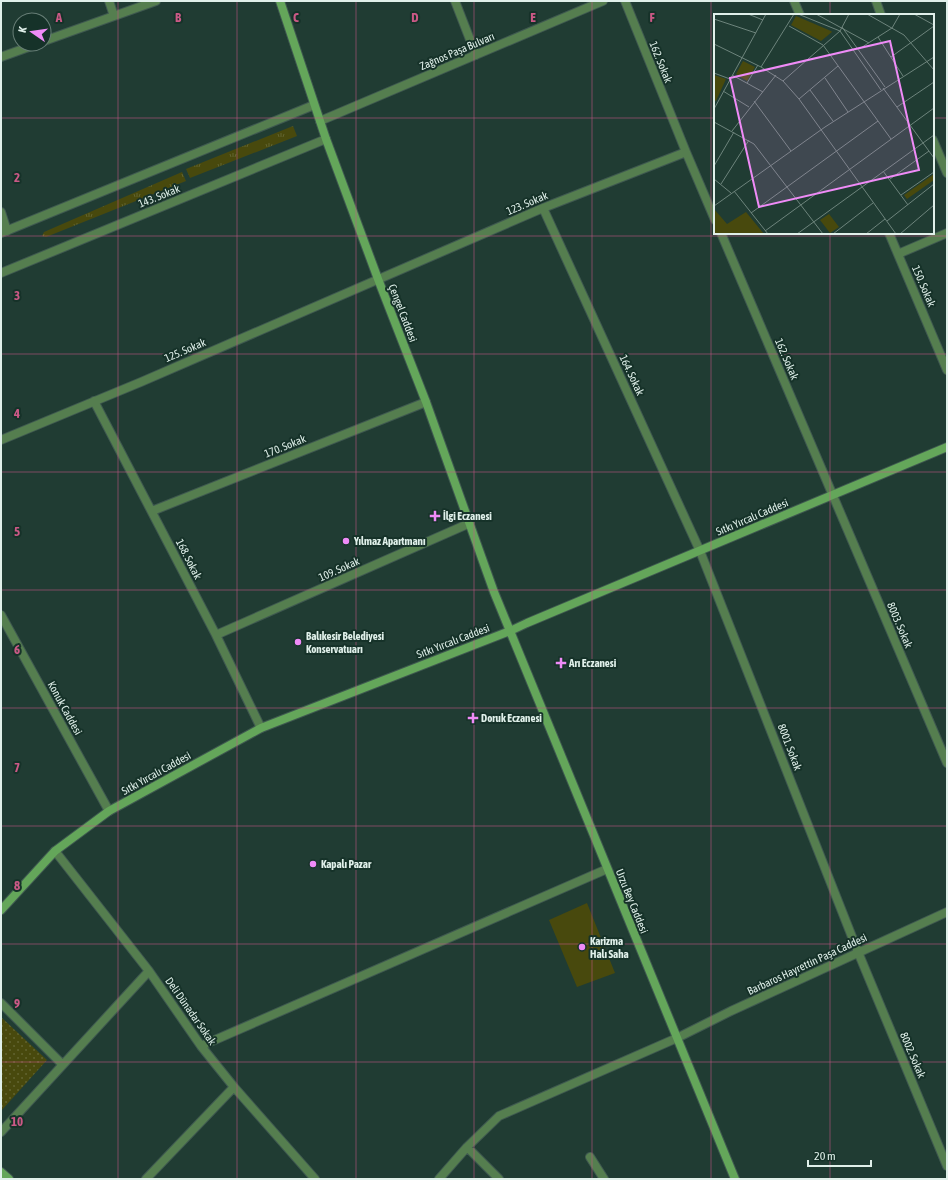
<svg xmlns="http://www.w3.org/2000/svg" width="948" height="1180" viewBox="0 0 948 1180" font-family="'Asap Condensed',sans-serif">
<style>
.grass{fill:url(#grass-tufts)}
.park{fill:url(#park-dots)}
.pitch{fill:#48490d}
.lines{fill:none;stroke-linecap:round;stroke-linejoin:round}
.service-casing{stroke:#3f5950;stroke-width:10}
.minor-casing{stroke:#3f5950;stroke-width:10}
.secondary-casing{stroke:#3f5950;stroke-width:10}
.service{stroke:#557e4f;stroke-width:8}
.minor{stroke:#557e4f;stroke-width:8}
.secondary{stroke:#64a65a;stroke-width:8}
.grid{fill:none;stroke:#cb5986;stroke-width:1;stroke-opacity:0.55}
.poi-dot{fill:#ef8bf7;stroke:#163229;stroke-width:1.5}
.labels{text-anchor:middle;stroke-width:4;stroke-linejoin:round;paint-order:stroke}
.street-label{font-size:11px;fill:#e0f0ea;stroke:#163229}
.poi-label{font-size:11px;font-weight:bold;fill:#e0f0ea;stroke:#163229;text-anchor:start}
.inset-road{fill:none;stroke:#6d847c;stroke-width:1}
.view{fill:#ef8bf7;fill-opacity:0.15;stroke:#ef8bf7;stroke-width:2}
.inset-edge{fill:none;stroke:#e0f0ea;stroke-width:2}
.grid-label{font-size:13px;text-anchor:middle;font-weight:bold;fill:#cb5986;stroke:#163229;stroke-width:4;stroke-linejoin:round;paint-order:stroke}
</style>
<defs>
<pattern id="grass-tufts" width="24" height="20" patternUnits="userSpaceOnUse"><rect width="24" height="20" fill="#48490d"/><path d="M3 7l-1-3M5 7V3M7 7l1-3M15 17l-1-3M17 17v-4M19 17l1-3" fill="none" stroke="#626430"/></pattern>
<pattern id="park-dots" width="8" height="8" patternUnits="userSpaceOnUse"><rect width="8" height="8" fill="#48490d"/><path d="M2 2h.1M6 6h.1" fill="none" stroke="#626430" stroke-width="1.8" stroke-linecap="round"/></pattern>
</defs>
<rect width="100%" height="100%" fill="#203c33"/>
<!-- grass -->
<path class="grass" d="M293 126 297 136 190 178 186 169Z
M182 172 186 181 46 237 42 236 44 232Z"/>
<!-- park -->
<path class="park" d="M1 1017 47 1060 1 1111Z"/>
<!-- pitch -->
<path class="pitch" d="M587 903 615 973 577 987 549 920Z"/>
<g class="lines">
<!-- service casing -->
<g class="service-casing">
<path id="service" d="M590 1157 604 1179"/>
</g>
<!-- minor casing -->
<g class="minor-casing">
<path id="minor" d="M109 1 114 16
M455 1 476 55
M625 1 686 152 715 220
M794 1 800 15
M876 1 881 15
M44 41 156 1
M1 57 37 44
M320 121 603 1
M933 140 947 173
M543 208 700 551 858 952 947 1166
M1 212 7 231
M1 233 314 105
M721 233 947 763
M889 233 947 370
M898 254 947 233
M1 273 326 139
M94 401 216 635 261 728
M1 440 141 382 543 208 686 152
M152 511 426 402
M1 615 109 811
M216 635 470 523
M55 851 149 971 201 1046 234 1087 315 1179
M1 1003 62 1064
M201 1046 607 869
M1 1132 149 971
M467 1147 499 1179
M146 1179 234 1087
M439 1179 467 1147 499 1116 677 1038 731 1011 947 912"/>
</g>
<!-- secondary casing -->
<g class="secondary-casing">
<path id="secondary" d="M280 1 326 139 378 279 426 402 494 592 735 1179
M1 910 55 851 109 811 261 728 510 631 527 623 947 447
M1 1172 9 1179"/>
</g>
<!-- service -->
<use href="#service" class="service"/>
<!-- minor -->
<use href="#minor" class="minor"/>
<!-- secondary -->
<use href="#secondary" class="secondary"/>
</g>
<!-- grid -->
<path class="grid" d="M118 1V1179M237 1V1179M356 1V1179M474 1V1179M592 1V1179M711 1V1179M830 1V15M1 118H715M933 118H947M830 233V1179M1 236H947M1 354H947M1 472H947M1 590H947M1 708H947M1 826H947M1 944H947M1 1062H947"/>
<!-- markers -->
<g class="poi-dot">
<path d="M433 510h4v4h4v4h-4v4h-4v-4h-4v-4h4z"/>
<circle cx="346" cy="541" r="4"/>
<circle cx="298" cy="642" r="4"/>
<path d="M559 657h4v4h4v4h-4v4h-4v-4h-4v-4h4z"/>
<path d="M471 712h4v4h4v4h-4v4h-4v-4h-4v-4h4z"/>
<circle cx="313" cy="864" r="4"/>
<circle cx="582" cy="947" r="4"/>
</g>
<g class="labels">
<!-- street labels -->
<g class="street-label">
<text transform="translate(457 51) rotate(-23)" y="4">Zağnos Paşa Bulvarı</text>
<text transform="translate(661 62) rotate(68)" y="4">162. Sokak</text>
<text transform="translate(159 196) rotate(-22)" y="4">143. Sokak</text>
<text transform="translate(527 203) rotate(-23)" y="4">123. Sokak</text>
<text transform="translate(924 286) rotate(67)" y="4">150. Sokak</text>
<text transform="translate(403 313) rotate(69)" y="4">Çengel Caddesi</text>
<text transform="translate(185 350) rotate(-23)" y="4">125. Sokak</text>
<text transform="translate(787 359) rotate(67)" y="4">162. Sokak</text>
<text transform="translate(632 375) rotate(65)" y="4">164. Sokak</text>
<text transform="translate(285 446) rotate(-22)" y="4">170. Sokak</text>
<text transform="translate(752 517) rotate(-23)" y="4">Sıtkı Yırcalı Caddesi</text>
<text transform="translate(189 559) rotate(63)" y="4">168. Sokak</text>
<text transform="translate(339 569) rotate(-24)" y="4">109. Sokak</text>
<text transform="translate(900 625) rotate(67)" y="4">8003. Sokak</text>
<text transform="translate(453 641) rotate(-21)" y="4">Sıtkı Yırcalı Caddesi</text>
<text transform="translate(65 708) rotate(61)" y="4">Konuk Caddesi</text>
<text transform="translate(790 747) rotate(69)" y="4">8001. Sokak</text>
<text transform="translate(156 773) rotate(-29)" y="4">Sıtkı Yırcalı Caddesi</text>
<text transform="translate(632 901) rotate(68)" y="4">Urzu Bey Caddesi</text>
<text transform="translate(807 964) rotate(-25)" y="4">Barbaros Hayrettin Paşa Caddesi</text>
<text transform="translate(191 1011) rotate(55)" y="4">Deli Dünadar Sokak</text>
<text transform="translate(913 1055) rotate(67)" y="4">8002. Sokak</text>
</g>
<!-- poi labels -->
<g class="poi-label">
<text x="443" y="520">İlgi Eczanesi</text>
<text x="354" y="545">Yılmaz Apartmanı</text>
<text x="306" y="640">Balıkesir Belediyesi<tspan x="306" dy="13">Konservatuarı</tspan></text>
<text x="569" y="667">Arı Eczanesi</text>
<text x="481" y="722">Doruk Eczanesi</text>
<text x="321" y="868">Kapalı Pazar</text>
<text x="590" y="945">Karizma<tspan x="590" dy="13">Halı Saha</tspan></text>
</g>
</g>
<!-- overview -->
<g transform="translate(714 14)">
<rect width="220" height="220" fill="#203c33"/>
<path d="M82 2 117 17 118 18 107 27 77 11ZM29 47 41 53 33 67 22 60ZM0 61 12 65 2 87 0 86ZM220 160V166L193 185 190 181ZM0 195 13 210 32 198 50 220H0ZM115 200 125 213 116 219 106 206Z" fill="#48490d"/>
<path class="inset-road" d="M34 0 49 6M84 0 126 17 167 76M102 0 155 29M153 0 190 21 220 56M200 0 220 11M0 5 42 19M75 12 109 31 177 125M128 13 171 73M164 23 189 62M0 30 47 53 69 67 85 85 182 220M145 35 178 14 186 0M177 43 220 12M47 53 80 0M0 59 16 65M18 61 49 78M111 64 134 98M69 67 126 17 135 0M33 69 44 51M169 74 220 144M96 76 119 107M9 77 35 93M85 85 124 52M40 87 77 137M183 93 220 68M0 95 52 0M0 108 40 130 109 220M18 117 62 61M0 152 20 118M169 157 194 191M0 165 17 179M176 165 215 137M7 170 35 126M20 177 54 220M187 181 220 158M0 192 111 113 220 43M37 199 164 107M173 207 220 170M51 217 220 94M83 220 220 121M119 220 159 189M152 220 171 205M186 220 220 191"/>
<path class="view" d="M176 27 205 156 45 193 16 64Z"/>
<rect width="220" height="220" class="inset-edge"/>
</g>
<g class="grid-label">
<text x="59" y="22">A</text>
<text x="178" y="22">B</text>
<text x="296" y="22">C</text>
<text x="415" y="22">D</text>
<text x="533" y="22">E</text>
<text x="652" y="22">F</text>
<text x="17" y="182">2</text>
<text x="17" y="300">3</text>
<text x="17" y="418">4</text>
<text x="17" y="536">5</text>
<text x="17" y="654">6</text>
<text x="17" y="772">7</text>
<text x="17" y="890">8</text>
<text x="17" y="1008">9</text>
<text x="17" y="1126">10</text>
</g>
<!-- border -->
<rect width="948" height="1180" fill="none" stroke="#e0f0ea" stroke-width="4"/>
<!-- north arrow -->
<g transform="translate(32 32) rotate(283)"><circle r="19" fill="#163229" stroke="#677e76"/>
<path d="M0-3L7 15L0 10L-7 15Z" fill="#ef8bf7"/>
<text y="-6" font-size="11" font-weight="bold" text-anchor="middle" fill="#e0f0ea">K</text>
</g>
<!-- scale -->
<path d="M808 1160v6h63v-6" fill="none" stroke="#e0f0ea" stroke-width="2"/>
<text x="814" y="1160" font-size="12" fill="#e0f0ea" stroke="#163229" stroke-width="3" paint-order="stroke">20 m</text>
</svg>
